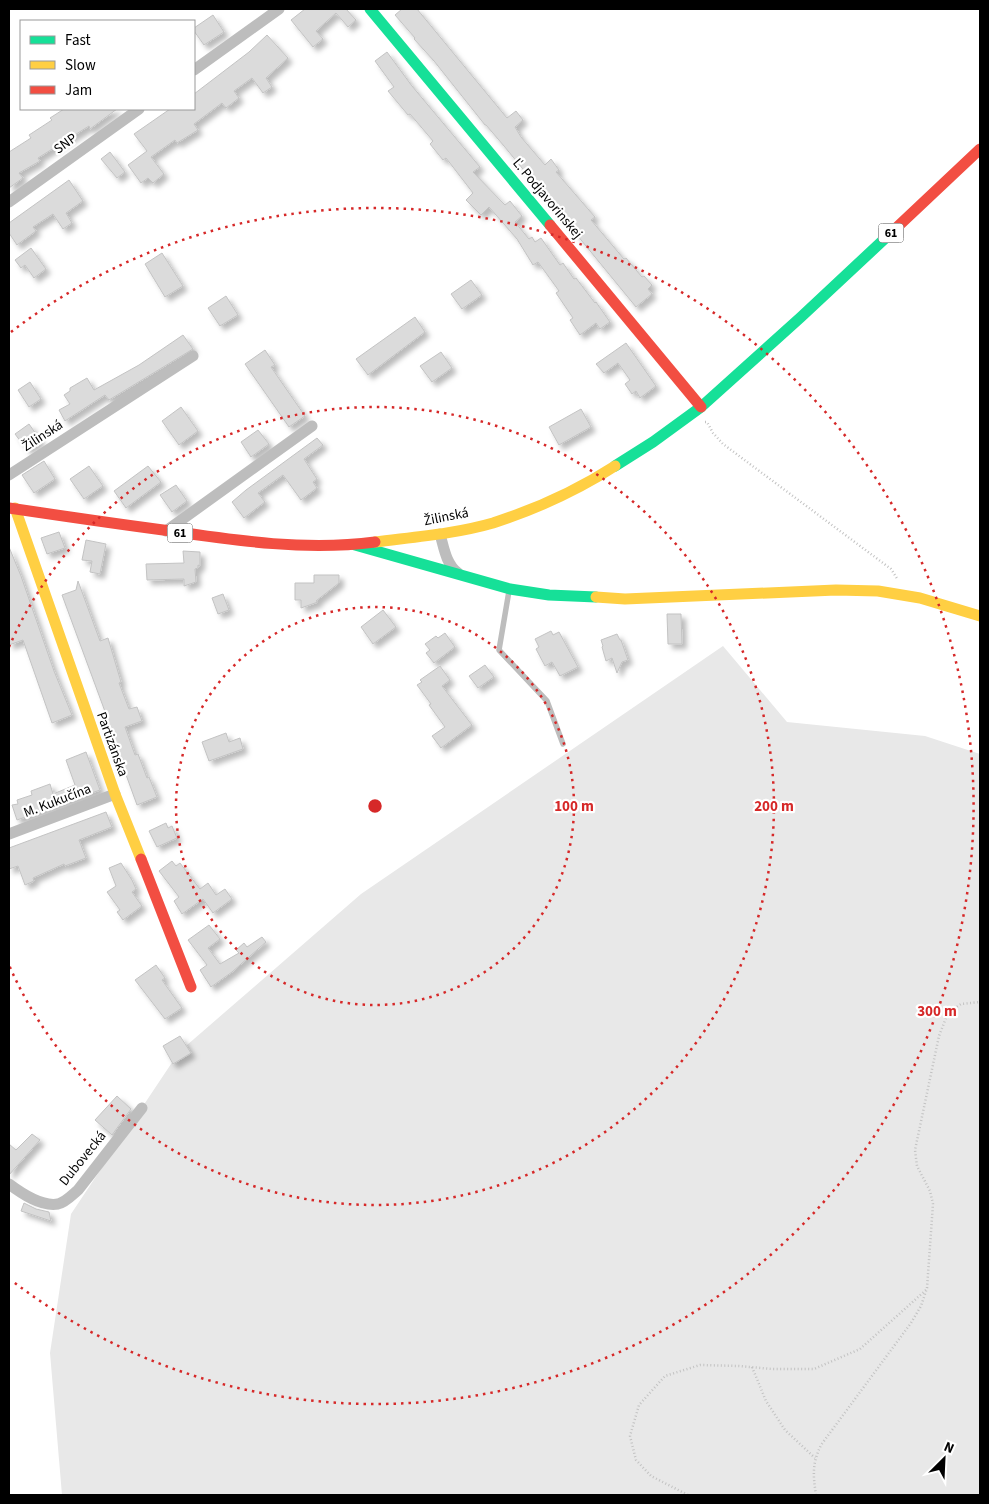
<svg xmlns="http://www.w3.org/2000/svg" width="989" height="1504" viewBox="0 0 989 1504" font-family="'Source Sans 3',sans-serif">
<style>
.green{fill:#e8e8e8}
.building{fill:#dbdbdb;stroke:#c3c3c3;filter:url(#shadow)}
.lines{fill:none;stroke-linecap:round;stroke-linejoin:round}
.path{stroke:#c2c2c2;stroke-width:2.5;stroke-dasharray:1 2.5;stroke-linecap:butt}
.lane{stroke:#bdbdbd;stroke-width:5.5}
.street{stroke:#bdbdbd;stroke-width:11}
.fast{stroke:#16e098;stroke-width:11}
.slow{stroke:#ffcf43;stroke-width:11}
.jam{stroke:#f24e42;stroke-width:11}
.ring{fill:none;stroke:#d62828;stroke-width:2.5;stroke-dasharray:2.5 5}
.labels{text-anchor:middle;stroke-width:4.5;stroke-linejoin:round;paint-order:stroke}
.shield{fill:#fff;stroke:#4c4c4c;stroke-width:1}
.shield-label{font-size:12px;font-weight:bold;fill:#000}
.street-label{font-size:14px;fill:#000;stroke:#fff}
.centre{fill:#d62828;stroke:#fff;stroke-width:2.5}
.ring-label{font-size:15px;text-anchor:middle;font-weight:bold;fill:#d62828;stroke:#fff;stroke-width:4.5;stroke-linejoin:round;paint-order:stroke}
</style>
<defs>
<filter id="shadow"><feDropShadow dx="4.5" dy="4.5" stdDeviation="2.5" flood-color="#0004"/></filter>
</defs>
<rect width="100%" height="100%" fill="#fff"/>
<!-- green -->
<path class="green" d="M723 646 787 722 925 736 980 754V1495H62L50 1353 71 1214 179 1052 361 894Z"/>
<!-- building -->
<path class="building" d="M305 9H346L356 20 348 27 336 13 316 31 323 39 313 47 291 20Z
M402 9H417L507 118 516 111 523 120 515 127 521 137 545 165 551 159 559 170 556 172 595 217 591 220 624 259 626 258 642 277 644 276 652 285 648 289 652 294 636 307 504 146 486 125H485L434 61 414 39 415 38 395 15Z
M213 15 224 32 204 45 194 31V28Z
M267 35 288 58 266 78 272 87 263 93 252 78 234 91 239 98 226 108 222 103 194 124 198 130 177 143 175 140 151 157 164 174 153 183 148 178 141 183 128 165 147 151 134 134 170 109H194V94L249 52Z
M387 52 412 86 480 167 473 172 505 205 510 201 522 216 515 222 529 239 532 237 535 242 541 238 560 265 563 263 574 279 576 278 595 303 596 302 610 322 600 329 596 323 580 335 570 320 573 318 556 293 559 291 538 262 533 265 517 239 489 207 481 215 466 200 473 193 446 158 443 160 430 144 433 141 410 114 408 115 388 91 394 87 375 61Z
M64 109H117L90 129 89 126 38 158 40 161 19 173 23 178 9 188V152L31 138 29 135 52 120 50 118Z
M110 152 125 172 117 178 101 159Z
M69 180 83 201 66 213 72 223 63 229 53 214 33 227 36 231 17 245 9 233V223Z
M31 248 46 269 34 278 25 265 21 268 15 260Z
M162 253 183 286 165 297 145 264Z
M471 280 482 295 462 309 451 294Z
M226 296 238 315 220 326 208 308Z
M415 317 425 332 368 375 356 359Z
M183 335 193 349 109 400 105 395 65 421 59 410 70 404 64 395 70 391V388L87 378 94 390 139 365Z
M626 343 656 386 640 398 636 391 632 394 625 384 630 380 618 363 604 373 596 364Z
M265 350 275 365 271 367 305 416 289 427 245 364Z
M441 352 452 368 432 382 420 366Z
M30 382 41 399 29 407 18 390Z
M181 407 198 431 179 445 162 421Z
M581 409 591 427 559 445 549 427Z
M29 424 41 441 27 450 15 434Z
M258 430 269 444 251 457 241 442Z
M317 438 323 445 304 459 317 479 313 482 317 488 301 500 283 475 258 493 265 502 244 518 232 502 246 490Z
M44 461 55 479 34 493 22 475Z
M89 466 103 486 84 499 70 479Z
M148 466 161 482 126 508 114 491Z
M176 485 187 501 172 512 160 495Z
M59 532 65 548 47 554 41 538Z
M86 540 106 544 100 574 90 572 92 561 82 560Z
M9 547 21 576 54 671 72 715 52 723 23 640 9 645Z
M183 551 200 552V566L198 565V568L195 569 196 582 184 586V579L147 580 146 564 184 563Z
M314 575H339V583L316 601 318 602 301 608V600H295V583H314Z
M78 581 100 641 108 638 121 682 119 683 129 709 137 707 142 721 125 727 135 755 138 754 147 778 149 777 157 797 137 805 105 717H107L62 595 76 590Z
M223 594 229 610 218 614 212 598Z
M383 610 396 627 373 644 361 627Z
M667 614H681L682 644H668Z
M551 631 553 635 559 632 578 667 560 676 552 662 545 666 536 649 539 647 535 639Z
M445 633 455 647 434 663 426 653 430 650 425 644 436 636 438 638Z
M617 634 620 640H621L628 660 622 662 617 673 612 658 606 661 602 647 603 646 601 640Z
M485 665 494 677 478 688 469 676Z
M440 666 450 680 442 686 472 725 441 748 432 736 445 727 429 705 431 704 417 685 422 682 420 680Z
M226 733 229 742 240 738 243 749 209 761 202 742Z
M86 752 100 790 17 820 12 805 18 804 17 800 32 795 31 791 50 784 53 794 75 785 66 760Z
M106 812 112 827 79 840 86 858 65 866 64 864 33 878 34 881 25 885 18 866 9 869V848Z
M166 823 168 828 172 826 177 838 157 847 149 831Z
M172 861 176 866 180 863 200 889 208 883 216 895 225 889 232 899 213 913 203 899 182 914 174 901 179 897 159 871Z
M121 863 132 880 136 889 132 892 142 906 123 920 117 912 120 910 107 892 116 886 109 868Z
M209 925 220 939 208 948 220 964 239 953 236 950 244 943 247 947 262 937 266 942 232 972 211 987 200 970 207 965 188 940Z
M156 965 165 978 162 980 182 1008 165 1019 135 980Z
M180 1036 191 1053 173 1064 163 1046Z
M117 1096 131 1109 112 1135 95 1120Z
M32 1134 40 1140 9 1175V1144L16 1150Z
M24 1203 36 1209 49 1212 51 1221 21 1211Z"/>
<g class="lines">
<!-- path -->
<path class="path" d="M705 422H707L713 433 723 444 891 569 898 580
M752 1367 766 1401 785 1430 815 1458
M688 1495 651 1476 636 1460 630 1436 639 1405 665 1376 700 1365 739 1366 772 1369H814L860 1349 926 1290
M816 1495C813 1475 812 1464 821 1445L911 1323 921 1306 927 1288 933 1204 930 1191 917 1166 915 1150 939 1036 948 1013 961 1004 980 1002"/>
<!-- lane -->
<path class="lane" d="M509 591 499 650 547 701 563 744"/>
<!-- street -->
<path class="street" d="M194 70 279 9
M9 202 139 109
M9 475 193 356
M166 531 312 426
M440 534C444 548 446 564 458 573
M9 834 115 794
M9 1184C21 1193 41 1207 58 1204 66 1202 72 1195 78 1190L142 1108"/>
<!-- fast -->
<path class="fast" d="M370 9 550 225
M615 466 653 442 701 407 801 317 893 231
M355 545 510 589 549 595 596 597"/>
<!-- slow -->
<path class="slow" d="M15 508 115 794 141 859
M375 542C414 537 455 534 493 523 536 509 578 490 615 466
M596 597 625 599 836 590 878 591 920 598 980 616"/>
<!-- jam -->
<path class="jam" d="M550 225 701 407
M893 231 980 149
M9 508C63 516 117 524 171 531 239 541 307 551 375 542
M141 859 191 987"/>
</g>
<!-- distance rings -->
<g class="ring">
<circle cx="375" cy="806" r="199"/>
<path d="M9 647A399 399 0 1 1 9 965"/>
<path d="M11 332A598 598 0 1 1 11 1280"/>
</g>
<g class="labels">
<!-- shield labels -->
<g class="shield">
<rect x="878.5" y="223.5" width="25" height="19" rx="4"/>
<rect x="167.5" y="523.5" width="25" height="19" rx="4"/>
</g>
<g class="shield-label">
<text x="891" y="237">61</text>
<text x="180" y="537">61</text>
</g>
<!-- street labels -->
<g class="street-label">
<text transform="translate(65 143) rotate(-36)" y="5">SNP</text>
<text transform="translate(548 198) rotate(50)" y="5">Ľ. Podjavorinskej</text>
<text transform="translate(42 435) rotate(-33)" y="5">Žilinská</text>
<text transform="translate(446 516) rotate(-11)" y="5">Žilinská</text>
<text transform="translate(113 744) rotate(70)" y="5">Partizánska</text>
<text transform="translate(57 800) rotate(-21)" y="5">M. Kukučína</text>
<text transform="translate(82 1158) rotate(-51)" y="5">Dubovecká</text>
</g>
</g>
<circle cx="375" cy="806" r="8" class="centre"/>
<g class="ring-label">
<text x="574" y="811">100 m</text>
<text x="774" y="811">200 m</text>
<text x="937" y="1016">300 m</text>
</g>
<!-- border -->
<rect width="989" height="1504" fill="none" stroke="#000000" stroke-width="20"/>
<!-- legend -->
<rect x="20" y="20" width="175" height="90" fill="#ffffff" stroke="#999999"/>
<rect x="30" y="36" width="25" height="8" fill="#16e098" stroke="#999999"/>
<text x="65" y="45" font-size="15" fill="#000000">Fast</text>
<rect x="30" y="61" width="25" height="8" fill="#ffcf43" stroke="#999999"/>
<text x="65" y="70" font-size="15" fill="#000000">Slow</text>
<rect x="30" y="86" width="25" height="8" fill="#f24e42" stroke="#999999"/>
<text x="65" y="95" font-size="15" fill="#000000">Jam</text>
<!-- north arrow -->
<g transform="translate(944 1459) rotate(24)" stroke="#ffffff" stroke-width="4" paint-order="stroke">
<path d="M0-4L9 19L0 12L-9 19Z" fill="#000000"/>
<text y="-8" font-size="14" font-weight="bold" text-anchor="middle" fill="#000000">N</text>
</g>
</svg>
